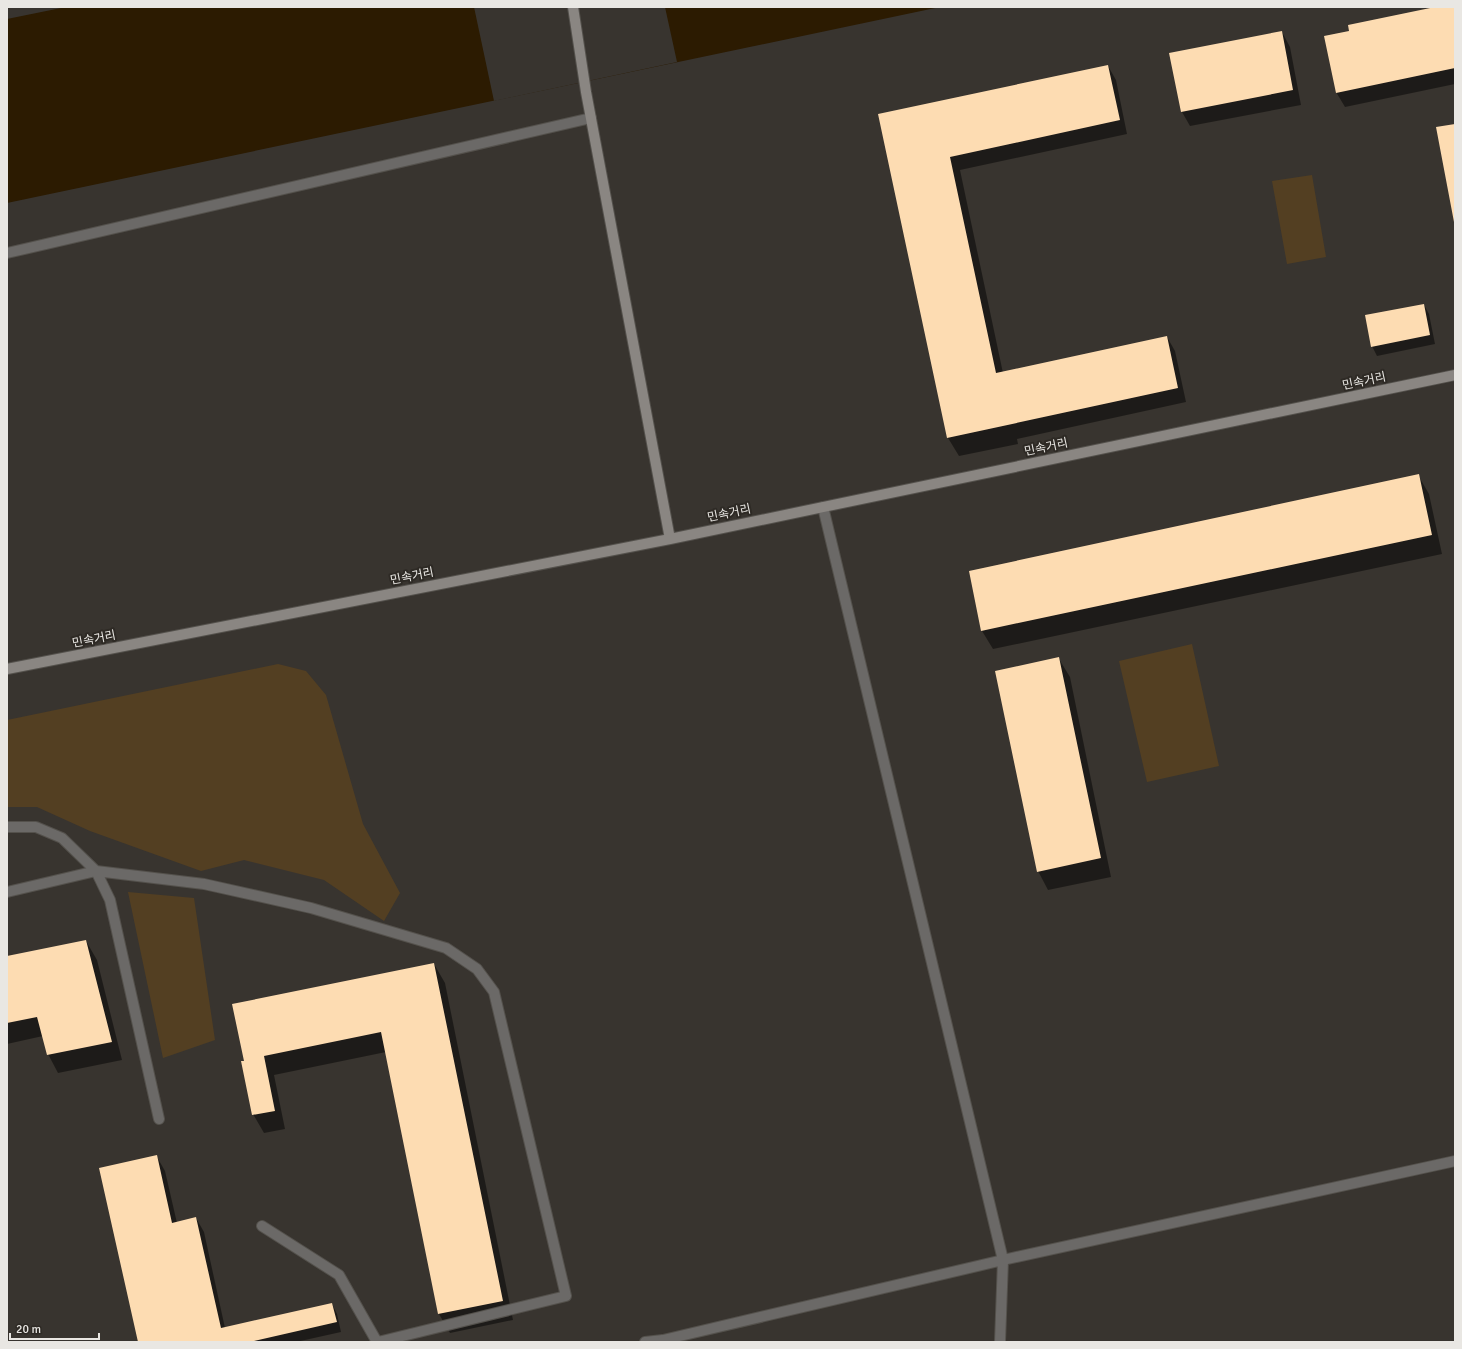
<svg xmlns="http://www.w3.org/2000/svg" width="1462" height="1349" viewBox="0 0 1462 1349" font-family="Signika,'Noto Sans KR',sans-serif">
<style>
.green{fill:#533f22}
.water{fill:#2c1b01}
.pier{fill:#38342f}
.shadow{fill:#0007}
.building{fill:#fddcb2}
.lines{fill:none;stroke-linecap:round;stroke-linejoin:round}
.lane-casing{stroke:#54514c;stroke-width:12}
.street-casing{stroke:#54514c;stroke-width:12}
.secondary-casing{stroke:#54514c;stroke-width:12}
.lane{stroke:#6b6967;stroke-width:10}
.street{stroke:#6b6967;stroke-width:10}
.secondary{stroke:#8a8682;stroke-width:10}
.labels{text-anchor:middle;stroke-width:4;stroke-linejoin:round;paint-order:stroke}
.street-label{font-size:12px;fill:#e9e7e3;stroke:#2e2a25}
</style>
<rect width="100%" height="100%" fill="#38342f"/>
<!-- green -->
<path class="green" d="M1312 175 1326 257 1287 264 1272 181Z
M1192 644 1219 766 1147 782 1119 661Z
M278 664 306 671 326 695 363 824 400 893 384 921 324 880 244 860 201 871 90 831 37 807H7V720Z
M128 892 194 898 215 1040 163 1058Z"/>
<!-- water -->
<path class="water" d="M66 7H940L7 203V19Z"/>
<!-- pier -->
<path class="pier" d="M474 7H665L677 62 494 101Z"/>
<!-- shadow -->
<path class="shadow" d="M1440 7H1455V84L1345 107 1336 92 1350 32Z
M1282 32 1290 47 1301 105 1190 126 1182 112 1170 54Z
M1108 66 1116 80 1127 134 960 170 1003 373 1167 337 1175 351 1186 402 1017 439 1018 444 959 456 948 438 880 115Z
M1424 305 1429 314 1435 344 1377 356 1372 346Z
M1418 475 1429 494 1442 554 993 649 982 631Z
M1059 659 1070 677 1111 877 1048 890 1038 871Z
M86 941 97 960 122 1060 58 1073 48 1054 43 1036 7 1044V957Z
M434 964 445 983 513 1320 450 1333 439 1314 386 1052 274 1075 285 1129 264 1133 253 1114 245 1061Z
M157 1157 165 1171 177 1223 196 1218 204 1232 225 1328 332 1304 337 1314 341 1332 296 1342H139Z"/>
<!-- building -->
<path class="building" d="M1435 7H1455V68L1336 93 1324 36 1349 31 1348 25Z
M1282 31 1293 90 1181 112 1169 53Z
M1108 65 1120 120 950 157 996 373 1167 336 1178 388 947 438 878 114Z
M1455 124V222H1454L1436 127Z
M1424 304 1430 335 1371 347 1365 315Z
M1419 474 1432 535 981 631 969 571Z
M1059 657 1101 858 1037 872 995 671Z
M86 940 112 1042 47 1055 37 1017 7 1023V956Z
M434 963 503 1301 438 1314 381 1032 264 1056 275 1111 252 1115 241 1061H244L232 1004Z
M157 1155 172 1223 196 1217 221 1328 332 1303 337 1322 250 1342H138L99 1168Z"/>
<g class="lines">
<!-- lane casing -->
<g class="lane-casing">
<path id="lane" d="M7 253 591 118
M7 827H36L62 838 96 871 110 900 159 1119
M7 892 96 871 204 884 311 908 446 948 477 969 494 992 566 1296 378 1342
M262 1226 339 1275 377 1342
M645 1342 663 1340 664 1342"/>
</g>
<!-- street casing -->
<g class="street-casing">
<path id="street" d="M823 507 1003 1260 1000 1342
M663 1340 1003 1260 1455 1161"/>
</g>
<!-- secondary casing -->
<g class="secondary-casing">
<path id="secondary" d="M573 7 586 92 670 539
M7 669 670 539 1455 375"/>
</g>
<!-- lane -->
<use href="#lane" class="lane"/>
<!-- street -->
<use href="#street" class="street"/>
<!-- secondary -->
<use href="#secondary" class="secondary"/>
</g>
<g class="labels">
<!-- street labels -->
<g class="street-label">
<text transform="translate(1364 381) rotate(-12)" y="4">민속거리</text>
<text transform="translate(1046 447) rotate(-12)" y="4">민속거리</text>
<text transform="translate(729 513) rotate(-12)" y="4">민속거리</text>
<text transform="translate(412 576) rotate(-11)" y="4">민속거리</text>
<text transform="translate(94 639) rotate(-11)" y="4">민속거리</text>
</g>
</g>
<!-- border -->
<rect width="1462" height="1349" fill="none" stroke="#e9e7e3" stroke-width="16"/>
<!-- scale -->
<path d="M10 1333v6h89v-6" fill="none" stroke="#e9e7e3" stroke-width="2"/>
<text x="16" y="1333" font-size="12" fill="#e9e7e3" stroke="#2e2a25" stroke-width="3" paint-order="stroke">20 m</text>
</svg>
